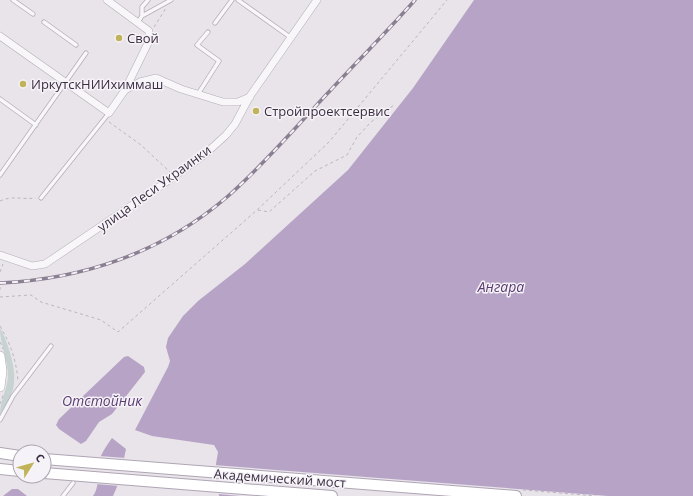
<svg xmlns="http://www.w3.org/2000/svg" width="693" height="496" viewBox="0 0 693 496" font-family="'Open Sans',sans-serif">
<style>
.green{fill:#c6d3d0}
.water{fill:#b6a3c6}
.pier{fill:#e8e4ea}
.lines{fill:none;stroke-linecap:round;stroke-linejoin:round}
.lane-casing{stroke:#b4adb7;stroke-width:5}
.street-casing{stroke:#b4adb7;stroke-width:8}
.secondary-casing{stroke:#b4adb7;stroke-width:10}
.primary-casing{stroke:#afa5b5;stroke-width:12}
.path{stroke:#bbb6be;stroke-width:1;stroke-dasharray:3 3;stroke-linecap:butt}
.lane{stroke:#f8f6f9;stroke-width:3.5}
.street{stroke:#f8f6f9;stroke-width:7}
.secondary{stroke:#fff;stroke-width:9}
.primary{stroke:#fff;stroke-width:10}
.rail-casing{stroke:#8b7f92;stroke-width:3.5}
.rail{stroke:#f6f3f8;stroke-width:2;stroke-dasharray:6;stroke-linecap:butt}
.poi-dot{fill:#c0b359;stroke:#f6f3f8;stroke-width:1.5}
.labels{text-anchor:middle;stroke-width:3;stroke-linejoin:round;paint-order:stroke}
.poi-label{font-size:13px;fill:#3a2d41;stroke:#f6f3f8;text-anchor:start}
.street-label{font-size:13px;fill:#3a2d41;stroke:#f6f3f8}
.water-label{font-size:14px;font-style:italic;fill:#5a3c70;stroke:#f6f3f8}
</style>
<rect width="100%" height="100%" fill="#e8e4ea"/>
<!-- green -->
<path class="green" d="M0 328C8 342 18 372 13 389 11 398 5 406 0 414 0 401 7 390 8 377 8 360 0 345 0 328Z"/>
<!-- water -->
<path class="water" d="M474 0H693V496H219L216 464 218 452 214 445 152 436 135 430 168 367 170 361 166 347 168 338 183 316 198 301 245 264 348 170 413 88Z
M128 356 144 367 145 372 112 414 99 422 86 441 81 444 59 429 56 425 59 419 124 357Z
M112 438 126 449 119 482 113 496H93C100 486 97 475 98 464 100 455 107 445 112 438Z
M12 489H18L27 496H3Z"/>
<!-- pier -->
<path class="pier" d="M99 456 126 458 120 486 95 484 96 462Z
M214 465 608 496H240L218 494Z"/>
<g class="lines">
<!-- lane casing -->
<g class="lane-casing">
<path id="lane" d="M13 0 33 14
M238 0 290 37
M142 16V7L148 0
M44 22 76 45
M138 22 142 16 171 0
M215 23 232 0
M198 94 219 61 197 45 208 32
M0 99 36 125
M0 175 86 53
M41 198 109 113
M0 420 13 396 51 346
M63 496 73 483"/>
</g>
<!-- street casing -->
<g class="street-casing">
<path id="street" d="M0 36 109 113 125 90 149 41V31L107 0
M125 90 140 82 156 78 181 89 223 102H238L250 97
M0 255 32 266 45 264 162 185 204 155 226 135 235 124 250 96 317 0"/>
</g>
<!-- secondary casing -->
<g class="secondary-casing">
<path id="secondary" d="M0 356 2 371 0 387"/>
</g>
<!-- primary casing -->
<g class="primary-casing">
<path id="primary" d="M0 453 20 456
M44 459 516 496
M0 469 20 471
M44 473 332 496"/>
</g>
<!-- path -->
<path class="path" d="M154 27 166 8
M109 122 141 145 170 172
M0 201C14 195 21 200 36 198
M258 210 269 212 315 171 347 155 357 137 371 122 394 105
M0 272 3 264
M0 287V291
M0 297 31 295 41 302 101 320 118 332 257 210 329 142 447 0
M0 326C11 345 16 359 18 381
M0 342 3 349
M0 404 4 393
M26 450 41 451
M523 490 596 496"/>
<!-- lane -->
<use href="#lane" class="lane"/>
<!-- street -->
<use href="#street" class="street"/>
<!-- secondary -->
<use href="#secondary" class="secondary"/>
<!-- primary -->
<use href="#primary" class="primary"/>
<!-- rail casing -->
<g class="rail-casing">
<path id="rail" d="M0 283C84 279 163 252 227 197 258 170 286 138 314 108 347 72 382 37 415 0"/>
</g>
<!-- rail -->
<use href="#rail" class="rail"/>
</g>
<!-- markers -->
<g class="poi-dot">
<circle cx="119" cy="38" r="4"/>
<circle cx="23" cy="84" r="4"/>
<circle cx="256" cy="111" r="4"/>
</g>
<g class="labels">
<!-- poi labels -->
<g class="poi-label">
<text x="127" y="43">Свой</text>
<text x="31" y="89">ИркутскНИИхиммаш</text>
<text x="264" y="116">Стройпроектсервис</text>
</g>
<!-- street labels -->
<g class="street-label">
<text transform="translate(154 188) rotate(-36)" y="5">улица Леси Украинки</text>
<text transform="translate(280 478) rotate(4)" y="5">Академический мост</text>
</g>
<!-- water labels -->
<g class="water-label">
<text x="501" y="292">Ангара</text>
<text x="102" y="406">Отстойник</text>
</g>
</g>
<!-- north arrow -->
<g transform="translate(32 464) rotate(53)"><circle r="19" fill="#f6f3f8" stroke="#aba4af"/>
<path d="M0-3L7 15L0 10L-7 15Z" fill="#c0b359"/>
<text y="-6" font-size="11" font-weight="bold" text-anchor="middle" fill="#3a2d41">С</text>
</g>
</svg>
